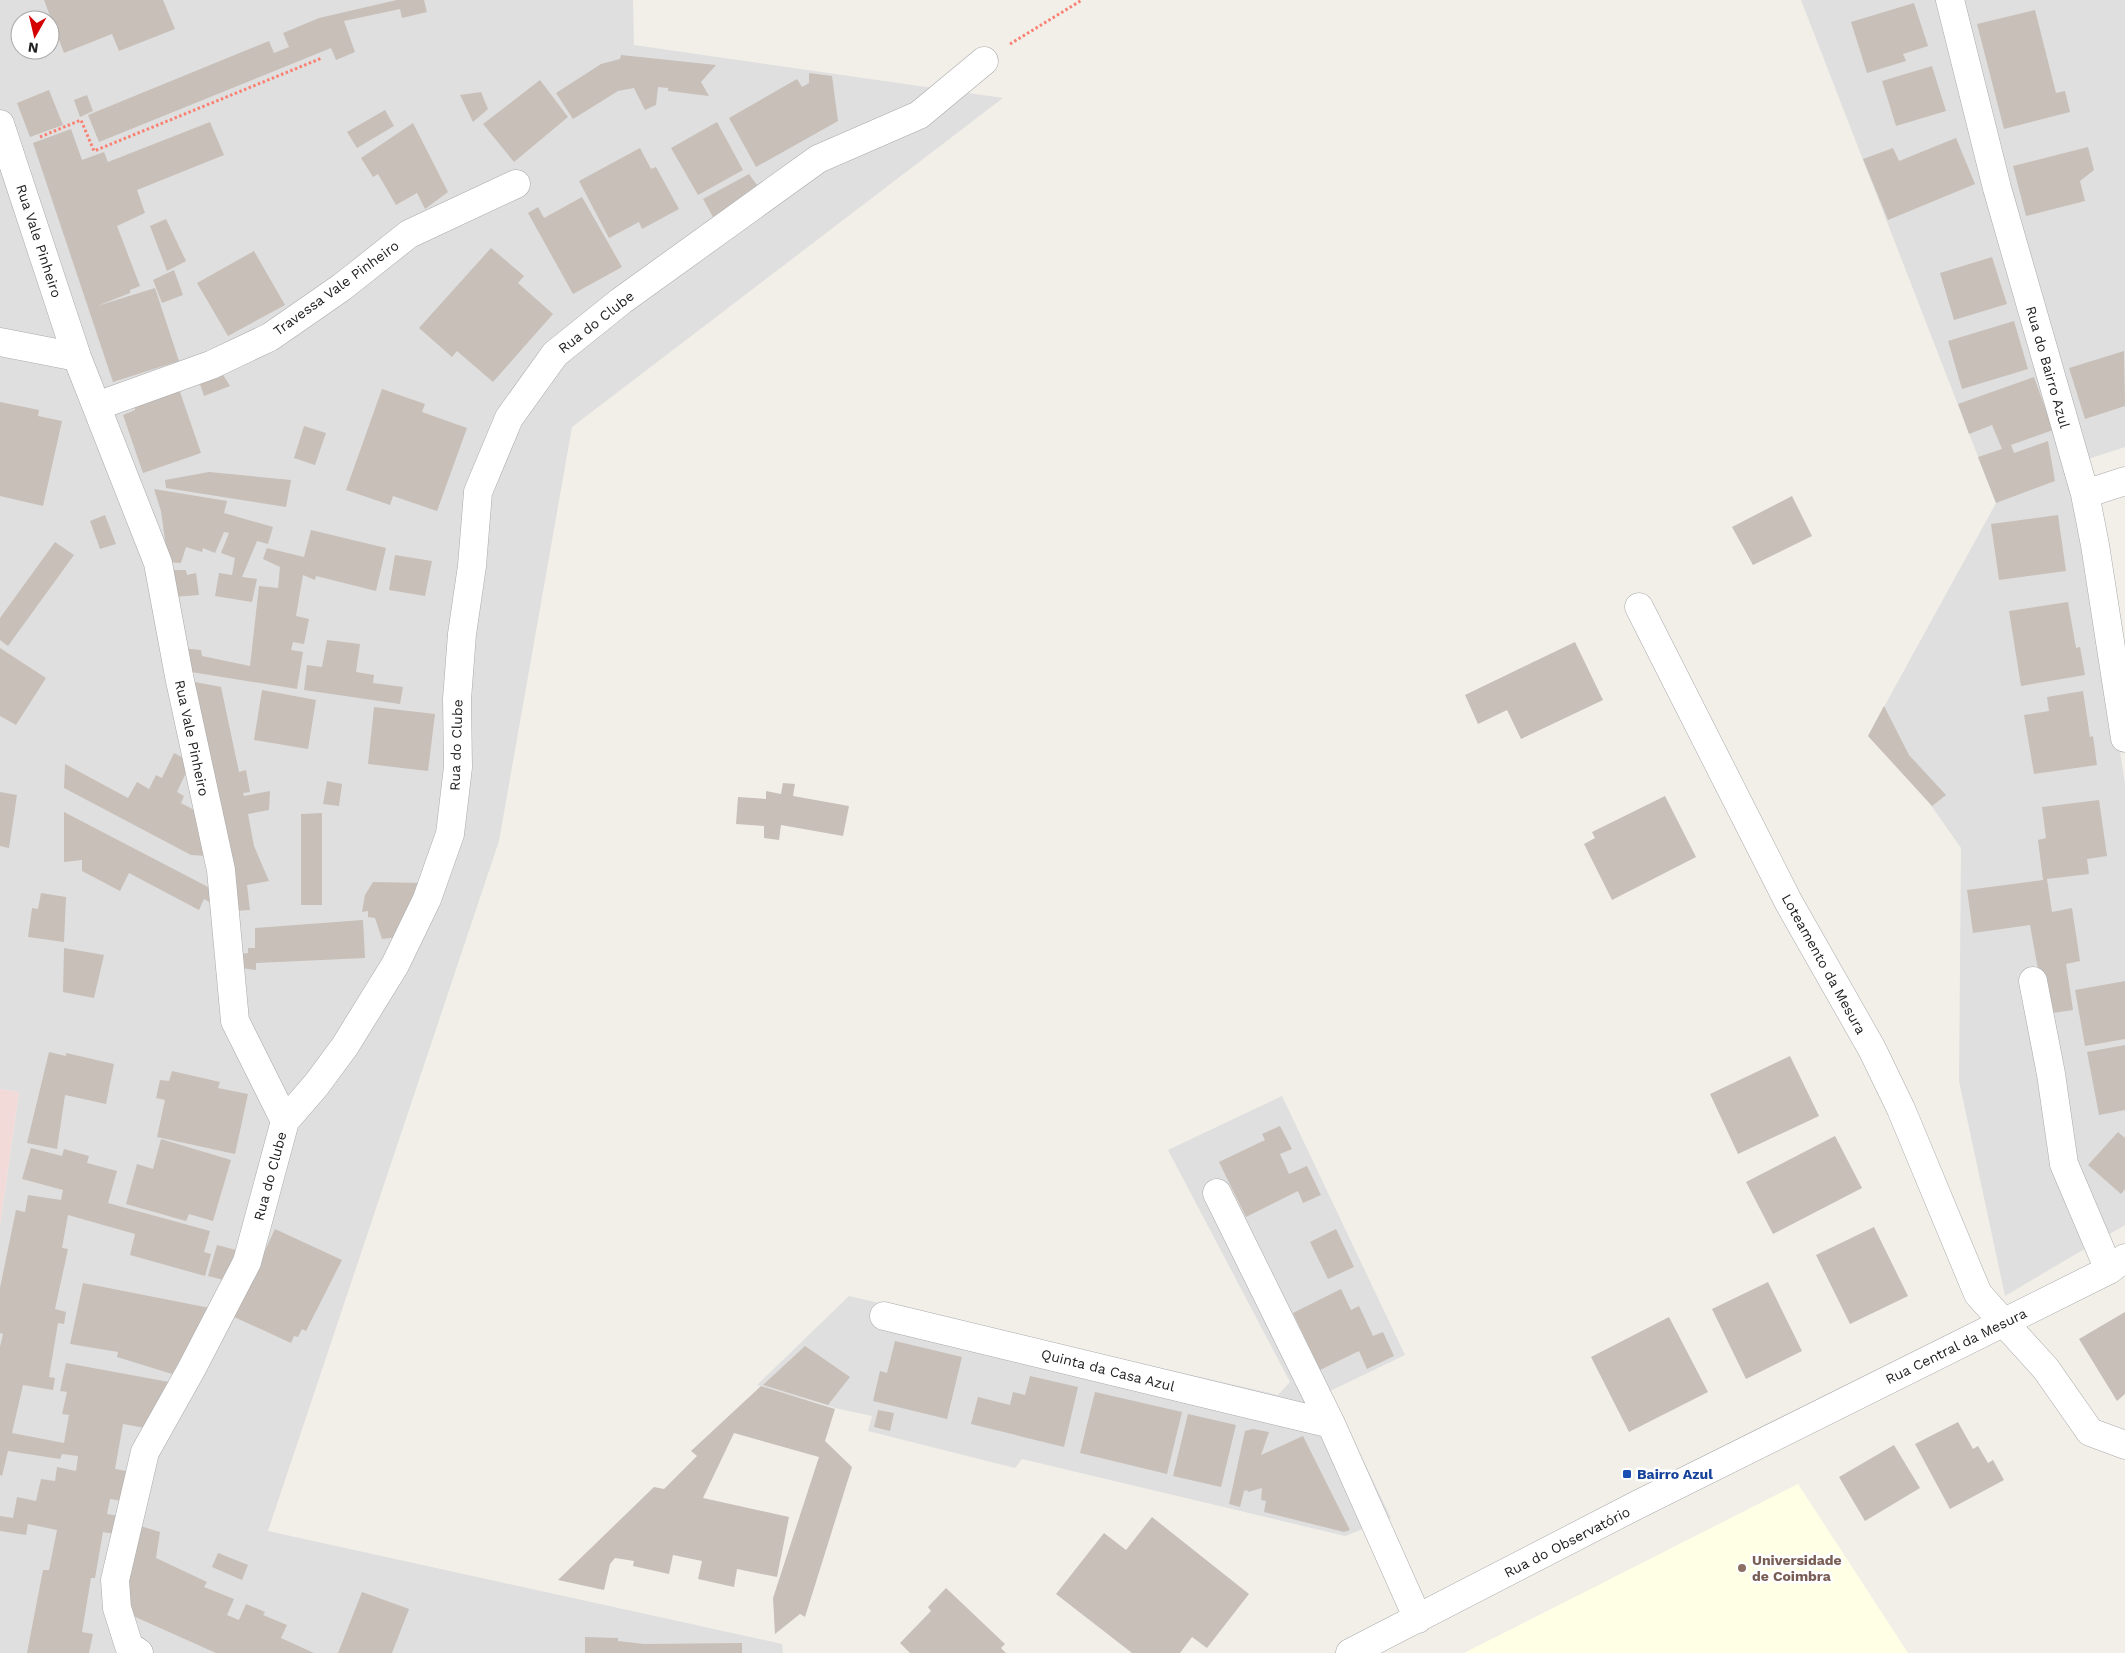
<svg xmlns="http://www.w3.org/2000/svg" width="2125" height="1653" viewBox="0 0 2125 1653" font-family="'Work Sans',sans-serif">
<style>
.residential{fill:#e0dfdf;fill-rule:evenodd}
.commercial{fill:#f2dad9}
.education{fill:#ffffe5}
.building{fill:#c7bfb8}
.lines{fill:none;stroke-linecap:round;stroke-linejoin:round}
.minor-casing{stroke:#a9a9a9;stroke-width:29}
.path{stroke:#fa8072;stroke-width:3;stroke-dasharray:2.5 2.5;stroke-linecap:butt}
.minor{stroke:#fff;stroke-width:28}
.transit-dot{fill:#1a4fb4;stroke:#fff;stroke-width:2}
.education-dot{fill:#8d6e63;stroke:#fff;stroke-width:2}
.labels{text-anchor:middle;stroke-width:5;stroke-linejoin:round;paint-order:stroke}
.street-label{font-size:14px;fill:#222;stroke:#fff}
.transit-label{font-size:14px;font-weight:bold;fill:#164399;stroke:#fff;text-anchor:start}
.education-label{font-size:14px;font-weight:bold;fill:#785e54;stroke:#fff;text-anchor:start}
</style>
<rect width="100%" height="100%" fill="#f2efe9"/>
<!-- residential -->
<path class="residential" d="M0 0H633L634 45 1003 98 572 427 499 841 268 1531 782 1644 783 1653H0V1225L19 1092 0 1089ZM20 20H50V50H20Z
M1801 0H2125V447L2076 463 2125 784V1225L2005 1296 1959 1081 1961 848 1925 797 1868 736 1996 503Z
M1282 1096 1405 1355 1330 1391 1391 1518 1345 1536 1022 1459 1015 1468 868 1431 872 1416 835 1408 757 1385 849 1296 1278 1395 1290 1382 1168 1150Z"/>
<!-- commercial -->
<path class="commercial" d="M0 1089 19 1092 0 1225Z"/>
<!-- education -->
<path class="education" d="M1798 1484 1908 1653H1464Z"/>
<!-- building -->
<path class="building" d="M44 0H163L175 29 119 51 112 34 64 53Z
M397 0H424L427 12 402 18 400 9 344 21 355 52 336 60 331 48 99 142 88 115 269 41 274 53 289 47 283 33 319 18Z
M1914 3 1928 46 1903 54 1906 61 1867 73 1851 22Z
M2035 10 2056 93 2065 91 2070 112 2004 129 1977 24Z
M621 55 716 65 701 82 709 96 668 91V88L658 87 656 105 645 110 634 88 618 91 573 119 556 93 601 64 620 59Z
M1932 66 1946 111 1896 126 1882 81Z
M809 73 832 76 838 121 756 167 729 118 797 79 802 87 809 83Z
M540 80 568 117 514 162 483 124Z
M49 90 63 125 30 137 17 103Z
M481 92 488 109 473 122 460 95Z
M87 95 93 111 80 117 74 100Z
M385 110 394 126 357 148 347 132Z
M210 122 224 155 137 190 145 213 117 226 140 286 130 290V293L97 306 155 288 179 361 113 382 33 143 71 129 82 160 104 152 108 162Z
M717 122 743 170 698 195 671 148Z
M413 123 448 192 425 209 417 193 396 205 378 174 373 177 361 158Z
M1956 138 1975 184 1888 220 1863 159 1893 148 1899 161Z
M2088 147 2094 170 2080 181 2085 201 2026 216 2013 166Z
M640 148 651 169 656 167 679 209 642 229 639 222 609 238 579 181Z
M749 174 757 185 713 217 703 199Z
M582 197 622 267 573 294 528 213 538 207 544 218Z
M166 219 186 261 167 271 150 226Z
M491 248 524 276 518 283 553 314 493 382 457 351 452 357 419 328Z
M254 251 285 305 228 336 197 283Z
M1992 257 2007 304 1954 320 1940 273Z
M174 270 183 295 162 303 153 280Z
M2014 321 2028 369 1962 389 1948 341Z
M2124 351 2125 406 2085 419 2069 368Z
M222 373 230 386 204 396 199 381Z
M2034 377 2053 430 2011 445 2014 453 2048 441 2055 481 1996 503 1978 457 2002 449 1992 425 1969 434 1958 404Z
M179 389 201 453 143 473 123 415 135 410 134 405Z
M382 389 425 404 422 412 467 428 437 511 393 496 390 505 346 490Z
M0 402 39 410 38 416 62 421 43 506 0 496Z
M304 426 326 433 315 465 294 458Z
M209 472 291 480 286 507 166 488 165 480Z
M154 489 227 501 224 513 273 527 268 544 257 541 242 577 257 579 252 602 215 596 219 573 232 575 235 558 221 553 229 533 224 532 215 553 203 548 202 552 186 547 181 563 168 562 161 511Z
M1792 496 1812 536 1753 565 1732 527Z
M105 515 116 544 100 549 90 521Z
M2058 515 2066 571 1999 580 1991 524Z
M311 530 386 548 376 591 316 576 315 580 303 575 296 616 309 619 304 644 293 642 291 650 303 652 297 689 185 671 182 648 201 650 202 656 250 666 259 586 278 588 280 567 263 559 267 548 304 557Z
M55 542 74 555 8 646 0 640V618Z
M395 555 432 561 425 596 389 590Z
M170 570H186L187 575 196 573 199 595 174 597Z
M2068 602 2076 648 2080 647 2085 675 2021 686 2009 611Z
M327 640 360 644 356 672 374 675 373 683 403 687 400 704 304 690 307 665 322 667Z
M1575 642 1603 700 1521 739 1507 710 1478 724 1465 695Z
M0 648 46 678 16 725 0 716Z
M190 681 221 687 239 772 246 770 250 792 243 793 244 796 270 791 269 810 248 814 254 846 269 881 247 885 250 910 235 911Z
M262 690 316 700 308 749 254 740Z
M2083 691 2090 737 2093 736 2097 765 2034 774 2024 715 2049 711 2047 697Z
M1884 706 1909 755 1946 795 1932 806 1868 736Z
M374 707 435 714 428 771 368 764Z
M174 753 191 762 177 792 184 796 181 803 202 814 206 856 191 855 64 788 65 764 128 798 137 782 149 789 156 775 162 778Z
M327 781 342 784 339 806 323 804Z
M783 783 795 784 793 796 849 806 843 836 781 825 779 840 764 838V826L736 824 738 797 766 799V791L781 794Z
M0 792 17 795 9 848 0 846Z
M1665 796 1696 857 1612 900 1584 844 1595 838 1592 832Z
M2099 800 2107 856 2087 859 2089 874 2047 879 2052 912 2072 908 2080 961 2066 964 2073 1010 2046 1014 2030 925 1973 933 1967 890 2043 880 2038 840 2046 838 2042 807Z
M64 812 212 889 213 904 204 899 199 910 129 873 120 891 82 871V860L64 862Z
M322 813V905H301V814Z
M373 882 425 883 398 937 382 939 375 918 368 917V911L362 912 365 895Z
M41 893 66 897 64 942 28 937 32 908 38 909Z
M363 920 365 958 256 963V970L241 968V954L248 953V948H255V928Z
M64 948 104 955 94 998 63 992Z
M2125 981V1039L2085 1046 2075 990Z
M2125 1045V1110L2099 1115 2087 1052Z
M49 1052 66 1056V1053L114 1064 106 1104 65 1095 57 1149 27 1143Z
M1790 1056 1819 1116 1738 1154 1710 1094Z
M172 1071 220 1082 218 1088 248 1094 235 1154 157 1137 165 1100 156 1098 160 1080 169 1081Z
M1280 1126 1292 1149 1280 1154 1289 1174 1307 1166 1321 1195 1303 1203 1298 1191 1246 1217 1219 1162 1265 1140 1262 1134Z
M2118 1132 2125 1138V1189L2121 1194 2088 1165Z
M1835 1136 1862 1188 1773 1234 1746 1182Z
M161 1139 231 1160 213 1221 189 1214 186 1221 126 1204 137 1164 153 1169Z
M31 1148 62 1156 64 1149 89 1156 87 1163 117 1171 108 1203 210 1231 204 1252 211 1254 205 1276 130 1255 135 1234 68 1215 62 1248 68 1249 55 1309 66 1312 64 1324 58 1323 49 1377 55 1378 53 1390 23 1385 12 1433 64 1443 69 1415 62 1414 67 1392 60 1391 66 1363 169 1382 149 1416 145 1428 123 1424 115 1469 132 1472 123 1501 110 1499 107 1514 120 1516 115 1534 103 1532 95 1578H91L82 1632 93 1634 89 1653H27L43 1570H49L57 1530 28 1524 26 1535 0 1531V1516L13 1518 17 1497 36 1501 41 1479 55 1481 57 1467 76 1471 78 1456 62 1454 60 1459 8 1451 2 1476 0 1475V1347L3 1334 0 1333V1288L16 1210 25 1212 28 1195 61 1200 63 1190 22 1179Z
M1874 1227 1908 1296 1850 1324 1816 1255Z
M275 1229 342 1260 306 1331 302 1329 298 1337 294 1336 291 1343 234 1317Z
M1336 1229 1354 1267 1328 1279 1310 1242Z
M217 1245 236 1250 224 1280 208 1276Z
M1768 1282 1802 1351 1746 1379 1712 1309Z
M83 1283 210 1308 172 1374 117 1357 118 1352 70 1344Z
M1341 1289 1351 1310 1359 1306 1373 1336 1383 1332 1394 1356 1367 1369 1359 1351 1320 1370 1293 1313Z
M2125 1312V1394L2117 1401 2079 1339Z
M1669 1317 1708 1392 1629 1432 1591 1357Z
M895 1341 962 1357 947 1419 873 1401 880 1371 887 1373Z
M805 1346 850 1377 828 1405 763 1385Z
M1030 1376 1078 1387 1064 1447 971 1424 978 1397 1010 1405 1013 1392 1025 1395Z
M761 1386 835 1409 825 1441 852 1467 805 1617 800 1614 775 1634 773 1598 819 1457 734 1433 703 1498 789 1517 777 1577 737 1569 734 1587 698 1579 702 1561 673 1555 669 1574 633 1566 634 1561 615 1558 610 1564 604 1590 558 1580 654 1487 664 1489 697 1456 691 1451Z
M1095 1392 1182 1412 1167 1474 1080 1453Z
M878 1410 894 1413 890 1431 874 1427Z
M1188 1414 1236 1425 1221 1487 1173 1476Z
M1958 1422 1973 1449 1978 1446 1988 1463 1993 1460 2004 1480 1950 1509 1915 1444Z
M1253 1429 1269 1432 1261 1455 1303 1436 1350 1530 1344 1532 1264 1512 1266 1501 1261 1500 1262 1488 1248 1492 1247 1490 1244 1491 1240 1507 1229 1504 1245 1431Z
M1894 1445 1920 1488 1865 1521 1839 1477Z
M1152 1517 1249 1594 1207 1648 1192 1637 1180 1653H1132L1056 1594 1104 1533 1126 1550Z
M134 1524 160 1532 156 1558 207 1582 204 1587 234 1599 227 1615 239 1620 246 1604 265 1612 263 1615 287 1625 281 1638 314 1653H216L131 1615 126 1595Z
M218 1553 248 1565 242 1580 212 1567Z
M946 1588 1005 1644 1001 1648 1006 1653H910L900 1643 931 1611 928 1607Z
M362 1592 409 1609 392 1653H338Z
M585 1637 618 1638V1641L644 1644 742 1643V1653H585Z"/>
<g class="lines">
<!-- minor casing -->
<g class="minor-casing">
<path id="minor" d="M1950 0 1997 188 2085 494 2095 545 2125 738
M0 124 77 357 158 563 179 676 221 870 235 1021 285 1121
M0 342 77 357
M97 406 211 365 270 337 342 287 409 234 516 184
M2085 494 2125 481
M1639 607 1789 903 1872 1049 1901 1109 1978 1294 2046 1369 2090 1432 2125 1445
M2033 981 2051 1074 2064 1164 2109 1270
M1217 1193 1331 1424 1418 1619
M884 1316 1331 1424
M139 1653 129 1646 117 1608 115 1580 145 1452 191 1370 247 1262 285 1121 317 1084 345 1046 395 965 427 899 450 834 458 767 457 699 462 634 472 566 478 492 509 418 555 354 621 301 818 159 919 115 984 61
M1350 1653 1637 1505 2109 1270 2125 1258"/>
</g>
<!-- path -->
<path class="path" d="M1010 44 1082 0
M40 137 81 120 94 151 322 58"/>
<!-- minor -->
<use href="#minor" class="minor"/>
</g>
<!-- markers -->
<rect class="transit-dot" x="1622" y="1469" width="10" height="10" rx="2.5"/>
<circle class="education-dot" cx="1742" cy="1568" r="5"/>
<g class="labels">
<!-- street labels -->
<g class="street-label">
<text transform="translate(39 241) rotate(72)" y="5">Rua Vale Pinheiro</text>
<text transform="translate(336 288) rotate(-36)" y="5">Travessa Vale Pinheiro</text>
<text transform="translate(596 322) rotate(-38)" y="5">Rua do Clube</text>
<text transform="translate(2048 367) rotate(74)" y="5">Rua do Bairro Azul</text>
<text transform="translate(192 738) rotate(78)" y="5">Rua Vale Pinheiro</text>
<text transform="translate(456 745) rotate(-88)" y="5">Rua do Clube</text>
<text transform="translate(1824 964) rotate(61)" y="5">Loteamento da Mesura</text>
<text transform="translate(270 1176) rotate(-75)" y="5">Rua do Clube</text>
<text transform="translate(1956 1346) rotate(-26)" y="5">Rua Central da Mesura</text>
<text transform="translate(1108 1370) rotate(14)" y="5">Quinta da Casa Azul</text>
<text transform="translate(1567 1542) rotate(-27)" y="5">Rua do Observatório</text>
</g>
<!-- transit labels -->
<g class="transit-label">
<text x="1637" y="1479">Bairro Azul</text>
</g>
<!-- education labels -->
<g class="education-label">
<text x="1752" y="1565">Universidade<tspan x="1752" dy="16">de Coimbra</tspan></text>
</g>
</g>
<!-- north arrow -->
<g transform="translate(35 35) rotate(188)"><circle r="24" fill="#ffffff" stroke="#a7a7a7"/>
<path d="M0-4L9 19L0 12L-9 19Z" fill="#d40000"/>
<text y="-8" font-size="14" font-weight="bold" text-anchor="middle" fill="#222222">N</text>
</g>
</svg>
